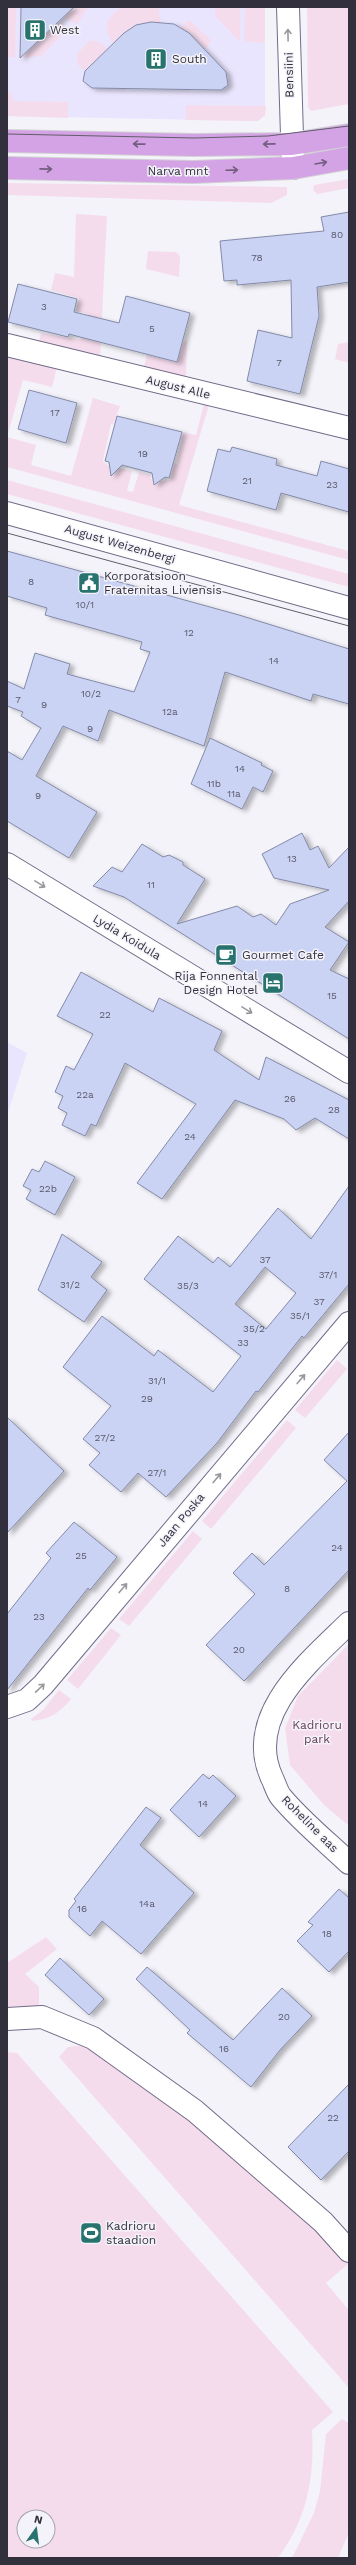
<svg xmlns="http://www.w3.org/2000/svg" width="356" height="2565" viewBox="0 0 356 2565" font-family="'Work Sans',sans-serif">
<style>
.built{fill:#eae5fe}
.green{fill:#f5dced;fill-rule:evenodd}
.building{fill:#cbd3f4;stroke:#838aa8;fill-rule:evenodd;filter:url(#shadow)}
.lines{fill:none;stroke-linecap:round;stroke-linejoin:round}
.minor-casing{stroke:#726b88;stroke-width:24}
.major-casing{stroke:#d2d1d4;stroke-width:24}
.minor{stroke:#fff;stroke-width:22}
.major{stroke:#d4a3e5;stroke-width:22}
.tram{stroke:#605e69;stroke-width:1}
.oneway{stroke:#99989e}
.oneway2{stroke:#735e80}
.labels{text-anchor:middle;stroke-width:3;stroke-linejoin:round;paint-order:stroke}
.number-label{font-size:10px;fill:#59596b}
.poi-label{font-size:12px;fill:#33303d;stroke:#f4f3fa;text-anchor:start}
.street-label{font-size:12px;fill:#33303d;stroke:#f4f3fa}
.park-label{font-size:12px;fill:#683f5d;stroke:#f4f3fa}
</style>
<defs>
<filter id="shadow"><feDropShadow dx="4.5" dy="2.5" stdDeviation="2" flood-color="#0004"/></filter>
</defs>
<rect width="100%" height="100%" fill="#f4f3fa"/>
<!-- built -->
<path class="built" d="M7 7H265V115L258 121 7 116Z
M7 1042 27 1053 7 1116Z"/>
<!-- green -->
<path class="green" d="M7 7H16L15 57H7Z
M73 7H89L77 24 63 17Z
M122 7H158L161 22C140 22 127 29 113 44 102 25 105 20 122 7Z
M214 7H240V42L216 17Z
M245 7H265V43L244 41Z
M307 7H349V104L311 111 308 107Z
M59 21 65 28V32L41 56 19 58V47L34 45Z
M187 21H191L211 40 205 50 181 28Z
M90 40 100 42 108 49 85 71 78 65 77 54Z
M7 92 11 93 13 101 68 102V118L7 116Z
M186 105 266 106 265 115 258 121 186 120Z
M349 179V188L317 194 313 190 314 185Z
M7 183 287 187V195L271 203 7 195Z
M76 214 107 216 100 359 38 344 41 333 81 340 88 314 76 311 79 298 51 290 55 273 74 277Z
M148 251 176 252 180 256 179 277 146 269Z
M187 340 186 380 143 370 147 355 177 362 182 344Z
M349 342V363L335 359 338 344Z
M7 355 57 367 52 387 23 380 7 437 36 445 31 465 71 476 93 398 120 406 113 425 111 424 103 461 108 466 132 471 127 491 133 492 139 472 150 475 151 479 162 481 170 480 174 463 177 464 183 432 196 435 204 404 209 405 179 505 349 551V560L7 467Z
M7 480 349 574V587L7 494Z
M337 1360 347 1369 305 1418 295 1410Z
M287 1420 296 1428 211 1529 202 1521Z
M193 1531 202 1539 129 1626 119 1619Z
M111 1628 121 1635 78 1689 67 1680Z
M349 1644V1826L324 1805 290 1765 285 1728 298 1696Z
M59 1690 71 1699C60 1713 50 1719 32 1721L31 1719 43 1710Z
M46 1937 57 1949 25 1974 39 1987V2006L7 2007V1963Z
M85 2045 152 2088 304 2216 349 2263 326 2283 349 2310V2388L59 2057 68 2047Z
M7 2052 17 2053 333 2412 312 2430C315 2477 307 2519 278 2558H7ZM24 2517H48V2541H24Z
M342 2419 349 2423V2532L338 2558H292L314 2513 320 2491 326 2434Z"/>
<!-- building -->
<path class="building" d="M21 7H74L20 58Z
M151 22 174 24 189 33 226 72 228 85 221 90 92 88 83 81 85 71 124 33 136 25Z
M349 212V282L317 287 319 316 300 394 247 381 258 330 292 338 291 280 237 285V280L224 281 220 241 324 231 321 217Z
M18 284 77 299 74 312 119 323 126 296 190 313 177 362 80 337 69 334 68 337 8 322Z
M29 390 77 403 66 443 18 429Z
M117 416 182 432 169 478 165 477 154 485 152 473 122 465 111 476 109 462 105 461Z
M232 447 277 459 276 465 317 476 321 461 349 469V512L281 493 276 510 207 491 218 449 230 452Z
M7 551 239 615 349 649V704L313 694 311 701 225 672 204 746 109 710 98 741 63 726 36 776 97 812 69 858 7 821V751L22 760 41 728 21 716 23 712 7 706V681L24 689 35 653 70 664 67 674 134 692 150 652 140 649 142 642 45 615 47 608 7 596Z
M210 738 262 763 261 765 273 771 263 792 253 787 242 809 191 784Z
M302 833 310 850 318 846 329 868 349 847V901L325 927 349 942 330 970 349 979V1039L124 897 93 886 112 867 122 872 142 844 163 857 169 855 183 862V865L205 879 177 924 237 906 253 917 261 914 276 925 290 904 329 890 274 878 262 854Z
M81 972 153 1012 159 998 222 1031 214 1050 259 1080 266 1057 349 1100V1139L315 1118 296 1130 284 1119 235 1100 162 1199 137 1183 196 1104 125 1063 96 1126 91 1124 85 1136 62 1125 67 1113 58 1108 63 1096 55 1092 66 1066 74 1070 93 1034 57 1016Z
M45 1161 75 1177 55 1215 26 1199 31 1190 23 1186 32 1169 39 1172Z
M349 1186V1284L304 1338 302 1336 258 1392 256 1391 217 1443 166 1497 138 1473 121 1492 89 1465 100 1453 83 1439 111 1406 63 1367 102 1316 154 1356 158 1350 213 1392 241 1356 144 1279 178 1236 213 1263 218 1257 230 1267 278 1208 311 1239ZM265 1267 296 1293 266 1329 235 1304Z
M62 1234 102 1262 91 1277 107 1290 84 1322 38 1290Z
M7 1417 64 1471 7 1533Z
M349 1432V1570L244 1681 206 1645 255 1594 233 1573 252 1553 264 1565 347 1481 324 1460Z
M74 1522 117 1557 90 1590 88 1588 7 1690V1614L51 1558 46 1553Z
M203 1774 209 1779 213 1775 236 1796 199 1837 170 1810Z
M146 1807 161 1818 140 1845 194 1893 141 1954 102 1921 90 1936 69 1917V1910L76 1901 74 1899Z
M339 1889 349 1898V1951L329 1972 297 1941 313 1925 308 1922Z
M60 1958 104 1999 89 2015 45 1975Z
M147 1967 233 2040 282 1988 312 2016 280 2050 251 2087 187 2033 190 2030 136 1979Z
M349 2084V2151L321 2180 288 2147Z"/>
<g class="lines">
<!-- minor casing -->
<g class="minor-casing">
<path id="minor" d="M288 7 293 168
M7 345 349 428
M7 513 349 608
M7 864 349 1072
M349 1623C309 1662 243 1716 272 1778 275 1784 277 1792 281 1797 301 1821 327 1842 349 1863
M7 1707 27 1700 43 1685 349 1323
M7 2019 42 2017 93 2038 195 2111 323 2222 349 2251"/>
</g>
<!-- major casing -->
<g class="major-casing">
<path id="major" d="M7 141 194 145 292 144 349 135
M7 168 193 172 293 168 349 158"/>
</g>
<!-- minor -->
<use href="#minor" class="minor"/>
<!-- major -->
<use href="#major" class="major"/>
<!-- tram -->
<path class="tram" d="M7 134 194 138 268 136 349 126
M7 533 349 626"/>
</g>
<!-- one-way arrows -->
<defs><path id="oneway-shaft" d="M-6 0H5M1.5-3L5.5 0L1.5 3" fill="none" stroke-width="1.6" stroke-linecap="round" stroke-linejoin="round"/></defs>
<g class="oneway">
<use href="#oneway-shaft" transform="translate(288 35) rotate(-91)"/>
<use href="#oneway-shaft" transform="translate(40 884) rotate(31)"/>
<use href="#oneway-shaft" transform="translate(247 1010) rotate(31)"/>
<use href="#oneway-shaft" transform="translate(301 1379) rotate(-50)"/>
<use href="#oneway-shaft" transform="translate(217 1478) rotate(-50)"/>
<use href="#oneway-shaft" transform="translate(123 1588) rotate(-50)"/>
<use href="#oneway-shaft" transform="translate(40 1688) rotate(-44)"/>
</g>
<g class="oneway2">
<use href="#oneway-shaft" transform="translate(139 144) rotate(-179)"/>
<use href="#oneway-shaft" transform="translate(269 144) rotate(179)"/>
<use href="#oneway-shaft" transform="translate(321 163) rotate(-10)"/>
<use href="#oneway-shaft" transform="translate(46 169) rotate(1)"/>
<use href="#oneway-shaft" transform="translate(232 170) rotate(-2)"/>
</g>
<!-- icons -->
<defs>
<g id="building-square" transform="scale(1.15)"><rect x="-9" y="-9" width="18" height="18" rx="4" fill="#29736f" stroke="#f4f3fa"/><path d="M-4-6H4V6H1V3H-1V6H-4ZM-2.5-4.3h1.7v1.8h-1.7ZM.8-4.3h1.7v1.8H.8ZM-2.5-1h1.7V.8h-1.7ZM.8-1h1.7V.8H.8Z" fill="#fff"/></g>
<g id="civic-square" transform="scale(1.15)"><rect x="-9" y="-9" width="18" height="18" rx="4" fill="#29736f" stroke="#f4f3fa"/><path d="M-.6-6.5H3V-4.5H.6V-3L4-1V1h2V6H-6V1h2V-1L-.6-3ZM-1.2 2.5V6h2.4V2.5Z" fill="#fff"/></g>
<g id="cafe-square" transform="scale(1.15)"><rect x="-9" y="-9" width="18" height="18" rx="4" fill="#29736f" stroke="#f4f3fa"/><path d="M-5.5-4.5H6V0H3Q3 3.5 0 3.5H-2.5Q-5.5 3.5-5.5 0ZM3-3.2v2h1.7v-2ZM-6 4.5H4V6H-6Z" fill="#fff"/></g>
<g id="hotel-square" transform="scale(1.15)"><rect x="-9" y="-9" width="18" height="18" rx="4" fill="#29736f" stroke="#f4f3fa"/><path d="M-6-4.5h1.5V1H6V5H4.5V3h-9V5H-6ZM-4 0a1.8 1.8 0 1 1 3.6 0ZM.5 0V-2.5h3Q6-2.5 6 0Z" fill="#fff"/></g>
<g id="stadium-square" transform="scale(1.15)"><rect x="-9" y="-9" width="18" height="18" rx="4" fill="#29736f" stroke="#f4f3fa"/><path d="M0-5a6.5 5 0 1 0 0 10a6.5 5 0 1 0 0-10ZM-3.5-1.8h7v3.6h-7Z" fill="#fff"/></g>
</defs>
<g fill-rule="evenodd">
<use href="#building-square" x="35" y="30"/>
<use href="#building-square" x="156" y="59"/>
<use href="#civic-square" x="89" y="583"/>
<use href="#cafe-square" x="226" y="955"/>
<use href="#hotel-square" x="273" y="983"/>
<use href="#stadium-square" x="91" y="2233"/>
</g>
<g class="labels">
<!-- number labels -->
<g class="number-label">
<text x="337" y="238">80</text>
<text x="257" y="261">78</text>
<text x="44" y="310">3</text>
<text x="152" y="332">5</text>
<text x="279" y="366">7</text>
<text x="55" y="416">17</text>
<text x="143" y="457">19</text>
<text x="247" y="484">21</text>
<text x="332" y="488">23</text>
<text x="31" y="585">8</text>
<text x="85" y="608">10/1</text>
<text x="189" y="636">12</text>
<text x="274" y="664">14</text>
<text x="91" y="697">10/2</text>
<text x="18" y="703">7</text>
<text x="44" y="708">9</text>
<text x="170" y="715">12a</text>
<text x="90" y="732">9</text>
<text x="240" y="772">14</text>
<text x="214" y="787">11b</text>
<text x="234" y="797">11a</text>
<text x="38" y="799">9</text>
<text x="292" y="862">13</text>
<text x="151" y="888">11</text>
<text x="332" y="999">15</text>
<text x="105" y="1018">22</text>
<text x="85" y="1098">22a</text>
<text x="290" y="1102">26</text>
<text x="334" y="1113">28</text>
<text x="190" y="1140">24</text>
<text x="48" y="1192">22b</text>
<text x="265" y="1263">37</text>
<text x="328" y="1278">37/1</text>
<text x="70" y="1288">31/2</text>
<text x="188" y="1289">35/3</text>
<text x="319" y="1305">37</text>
<text x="300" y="1319">35/1</text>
<text x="254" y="1332">35/2</text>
<text x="243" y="1346">33</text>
<text x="157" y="1384">31/1</text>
<text x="147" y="1402">29</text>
<text x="105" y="1441">27/2</text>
<text x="157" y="1476">27/1</text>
<text x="337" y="1551">24</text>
<text x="81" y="1559">25</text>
<text x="287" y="1592">8</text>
<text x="39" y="1620">23</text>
<text x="239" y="1653">20</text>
<text x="203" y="1807">14</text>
<text x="147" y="1907">14a</text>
<text x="82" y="1912">16</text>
<text x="327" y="1937">18</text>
<text x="284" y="2020">20</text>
<text x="224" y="2052">16</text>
<text x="333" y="2121">22</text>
</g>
<!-- poi labels -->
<g class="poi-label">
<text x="50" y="34">West</text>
<text x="172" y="63">South</text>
<text x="104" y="580">Korporatsioon<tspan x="104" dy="14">Fraternitas Liviensis</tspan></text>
<text x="242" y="959">Gourmet Cafe</text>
<text x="258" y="980" text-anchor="end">Rija Fonnental<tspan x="258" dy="14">Design Hotel</tspan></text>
<text x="106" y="2230">Kadrioru<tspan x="106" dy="14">staadion</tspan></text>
</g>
<!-- street labels -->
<g class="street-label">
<text transform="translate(289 75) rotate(-91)" y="4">Bensiini</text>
<text x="178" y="175">Narva mnt</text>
<text transform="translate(178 387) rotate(14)" y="4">August Alle</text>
<text transform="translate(120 544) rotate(16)" y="4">August Weizenbergi</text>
<text transform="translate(127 937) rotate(31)" y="4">Lydia Koidula</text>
<text transform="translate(181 1520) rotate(-50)" y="4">Jaan Poska</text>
<text transform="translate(310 1824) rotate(45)" y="4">Roheline aas</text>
</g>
<!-- park labels -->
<g class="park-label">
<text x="317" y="1729">Kadrioru<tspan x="317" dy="14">park</tspan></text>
</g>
</g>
<!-- border -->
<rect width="356" height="2565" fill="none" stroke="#33303d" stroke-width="16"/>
<!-- north arrow -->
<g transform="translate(36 2529) rotate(14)"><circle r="19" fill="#f4f3fa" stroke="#a7a5ae"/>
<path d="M0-3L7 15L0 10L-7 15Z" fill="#29736f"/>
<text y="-6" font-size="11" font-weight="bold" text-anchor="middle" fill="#33303d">N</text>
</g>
</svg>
